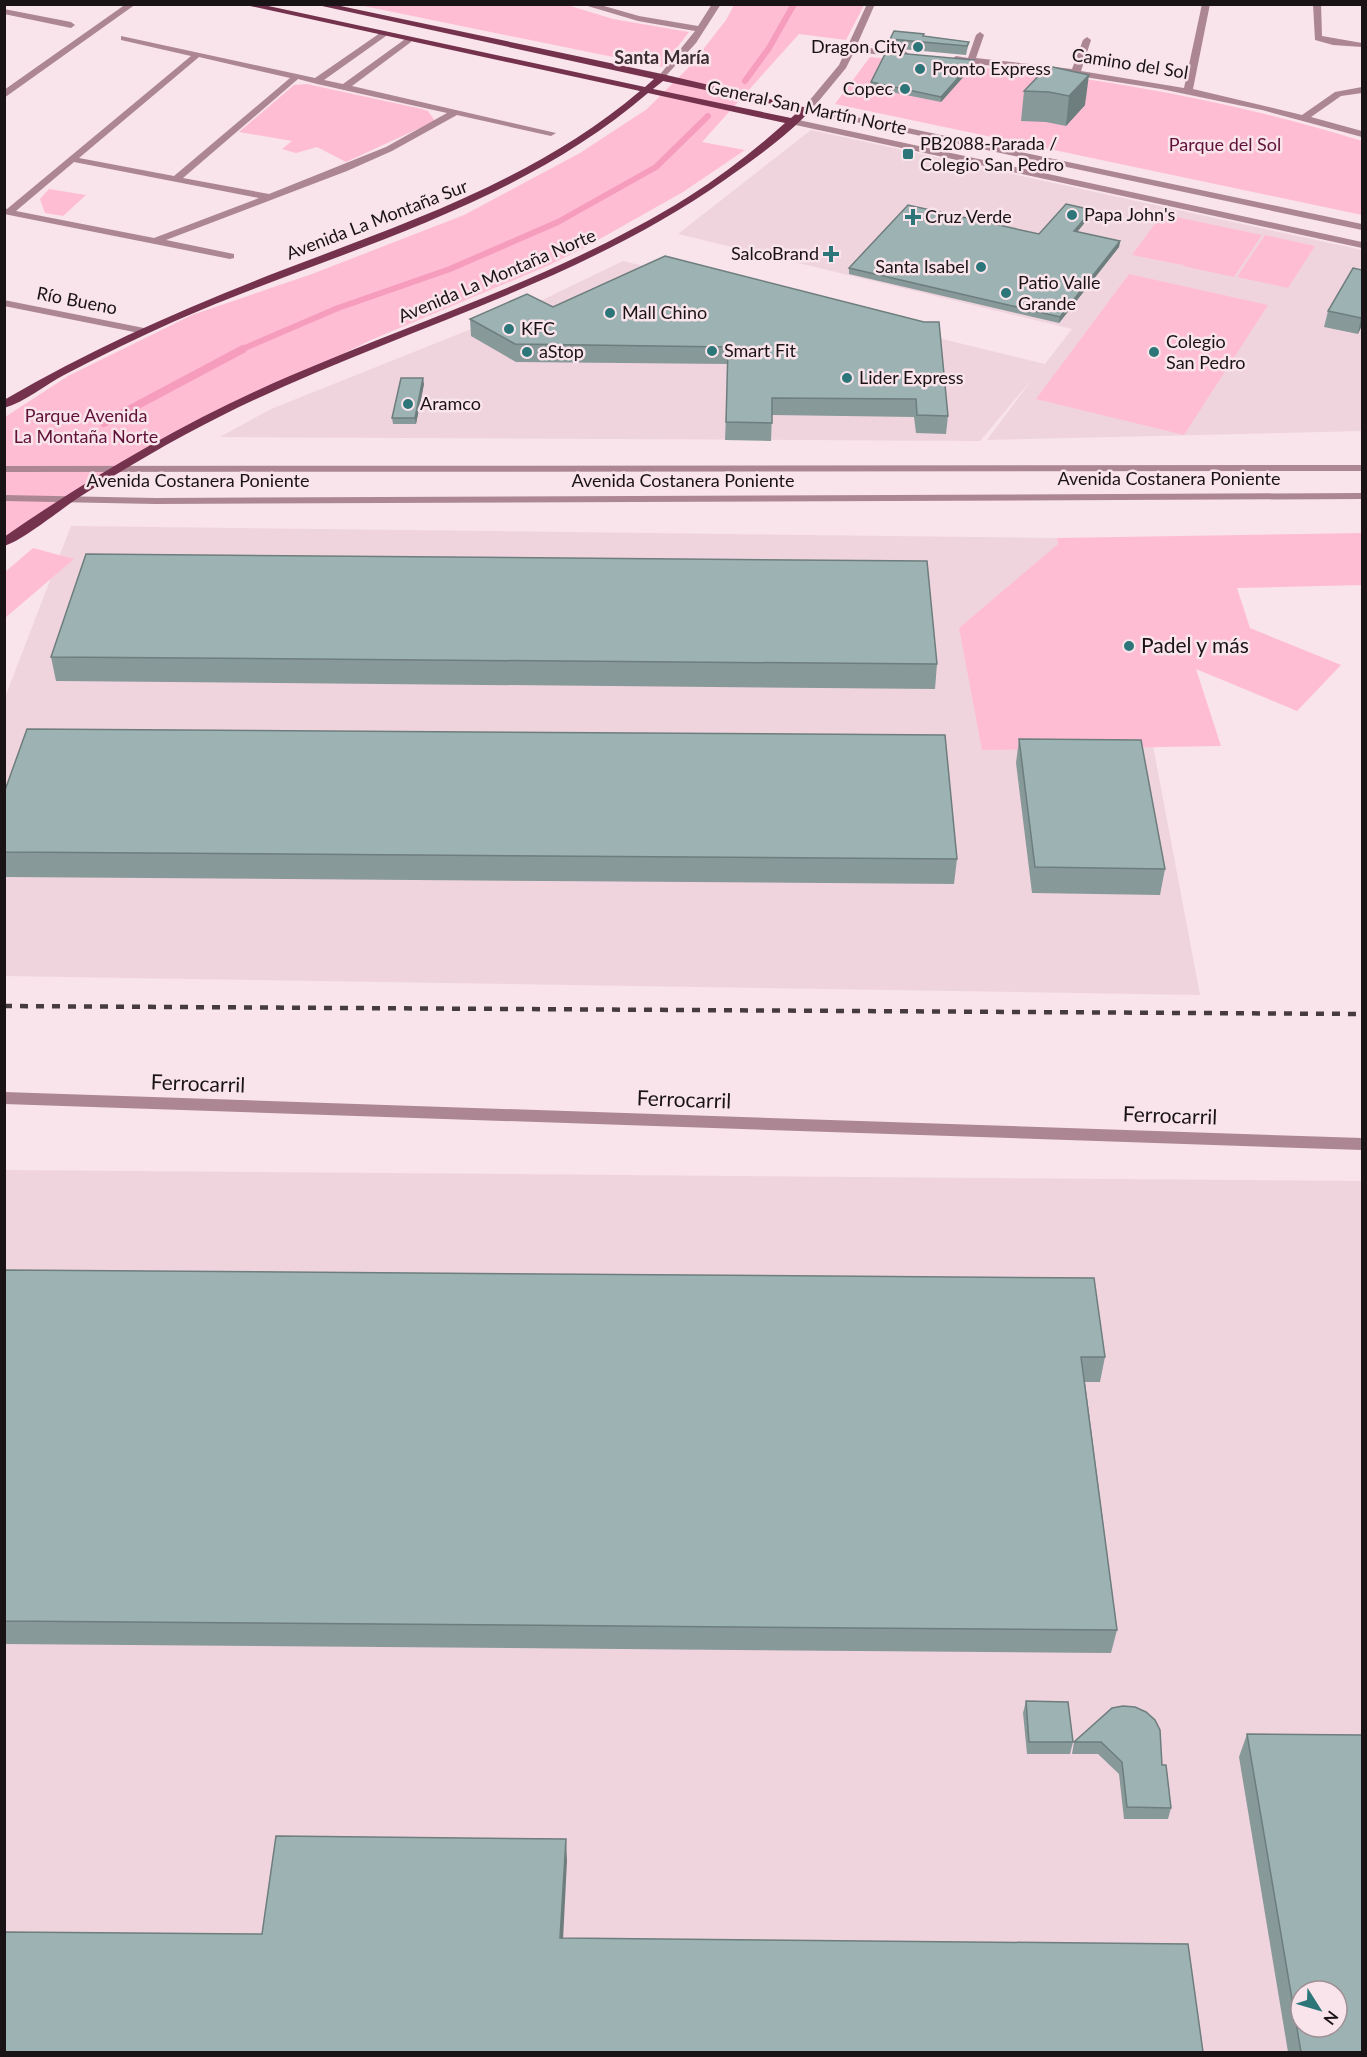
<svg xmlns="http://www.w3.org/2000/svg" width="1367" height="2057" viewBox="0 0 1367 2057" font-family="Lato,sans-serif">
<style>
.built{fill:#f0d4dd;fill-rule:evenodd}
.green{fill:#ffbdd4}
.lines{fill:none;stroke-linecap:round;stroke-linejoin:round}
.stream-far1{stroke:#f69cbd;stroke-width:6}
.stream{stroke:#f69cbd;stroke-width:8}
.minor{fill:#ad8693;fill-rule:evenodd}
.major{fill:#74324d;fill-rule:evenodd}
.rail{stroke:#463c40;stroke-width:4.5;stroke-dasharray:8 8;stroke-linecap:butt}
.wall{fill:#879999}
.shaded-wall{fill:#6e7d7d}
.building{fill:#9db2b2;stroke:#6e7d7d;stroke-width:1.5;fill-rule:evenodd}
.poi-dot{fill:#2c7679;stroke:#f8e4ea;stroke-width:2}
.labels{text-anchor:middle;stroke-width:5;stroke-linejoin:round;paint-order:stroke}
.far-poi-label{font-size:18px;fill:#1a1316;stroke:#f8e4ea;text-anchor:start}
.far-neighbourhood-label{font-size:18px;font-weight:bold;fill:#3c2e33;stroke:#f8e4ea}
.far-street-label{font-size:18px;fill:#1a1316;stroke:#f8e4ea}
.far-park-label{font-size:18px;fill:#601137;stroke:#f8e4ea}
.poi-label{font-size:21px;fill:#1a1316;stroke:#f8e4ea;text-anchor:start}
.street-label{font-size:21px;fill:#1a1316;stroke:#f8e4ea}
</style>
<rect width="100%" height="100%" fill="#f8e4ea"/>
<!-- built -->
<path class="built" d="M811 130 1362 250V431L987 440 1033 378 980 441 220 437 271 409 536 303 623 261 1045 364 1072 329 678 234Z
M71 526 1057 538 1058 543 982 749 1153 746 1200 995 5 976 4 700Z
M4 1170 1362 1181V2052H5ZM1301 1991H1337V2027H1301Z"/>
<!-- green -->
<path class="green" d="M359 5H567L613 19 689 32 662 67Z
M734 5H864L846 40 799 34 702 142 745 150 683 192 582 249 547 266 371 340 142 452 5 540V417L68 376 192 315 312 274 464 215 580 153 647 109 691 65 726 20Z
M870 57C948 65 1028 70 1105 82 1193 96 1278 115 1362 141V215L835 104Z
M307 84 422 109 428 111 435 121 346 162 317 147 296 153 282 149 292 141 239 132 294 85Z
M49 189 86 195 63 216 45 213 40 199Z
M1162 214 1262 235 1234 277 1183 266 1185 262 1182 265 1132 255Z
M1265 235 1315 246 1288 288 1237 277Z
M1129 274 1268 305 1184 435 1036 399Z
M1362 533V585L1237 588 1250 628 1341 665 1297 711 1196 669 1221 746 982 750 959 628 1058 544 1057 538Z
M33 548 74 559 5 618V572Z"/>
<g class="lines">
<!-- stream-far1 -->
<path class="stream-far1" d="M745 81 769 48 794 4
M240 350 338 308 450 269 558 222 656 167 708 116"/>
<!-- stream -->
<path class="stream" d="M104 423 243 349"/>
<!-- minor -->
<path class="minor" d="M126 4H136L4 98V90Z
M581 4H597L639 16 698 26 712 4H721L696 43 662 80 658 77 695 31 638 21Z
M867 4H875L856 47 905 51 909 54 905 57 854 52 846 68 813 108 1362 224V230L804 111V107L839 65Z
M1202 4H1210L1193 89 1302 115 1335 92 1362 87V93L1341 96 1311 117 1362 131V137L1262 110 1161 89 1059 73 956 62 952 59 956 56 968 58 976 35 980 32 984 35 976 58 1072 69 1083 40 1087 37 1091 40 1081 71 1184 88Z
M1313 4H1321L1322 36 1362 43V47L1333 45 1315 40Z
M4 9 71 22 75 25 71 28 4 14Z
M383 31 386 32V36L324 80 343 84 408 37 411 38V42L352 86 556 133 551 136 457 115 392 151 347 171 166 240 234 254V258L230 259 4 214V208L7 209 191 56 121 40V36L315 78ZM199 57 290 78 174 176 79 158ZM298 79 317 84 447 113 386 147 269 194 183 178ZM74 162 259 198 154 238 16 211Z
M794 119 1362 242V248L791 124V120Z
M4 300 144 328 149 331 144 334 4 306Z
M1362 465V471L4 472V466Z
M1362 493V499L156 504 4 501V495L156 498Z
M4 1092 1362 1138V1150L4 1104Z"/>
<!-- major -->
<path class="major" d="M241 4H259L645 87 654 79 313 4H331L662 74 812 109C788 135 756 158 726 179 573 287 389 332 223 415 173 440 125 468 78 498 60 510 22 541 4 546V537C95 474 191 418 292 375 425 318 565 274 688 197 723 175 755 150 785 123L648 93C512 210 335 251 175 321 137 338 100 356 64 375 45 385 25 402 4 408V400C92 348 185 308 280 271 406 223 535 180 640 91ZM663 81 800 110 791 118 653 89Z"/>
<!-- rail -->
<path class="rail" d="M4 1006 1362 1014"/>
</g>
<!-- wall -->
<path class="wall" d="M924 36 969 42 966 55 890 48V39Z
M974 60V65L941 102 871 88V82Z
M1048 66 1085 105 1066 126 1046 122 1021 121 1024 91Z
M1091 215 1077 232 1120 241 1119 247 1059 323 849 274V268L1039 234Z
M665 256 948 416 946 434 916 433 914 417 772 415 771 441 725 440 728 364 516 362 471 336 470 319 553 307Z
M1362 270V325L1358 334 1324 327 1328 311Z
M424 384 416 424H393L392 418Z
M51 657 937 664 935 689 56 681Z
M1019 739 1165 869 1160 895 1032 893 1016 763Z
M4 793 957 859 954 884 4 877Z
M4 1270 1105 1357 1100 1382H1085L1117 1630 1111 1653 4 1644Z
M1026 1701 1073 1742 1070 1754H1027L1023 1713Z
M1112 1708 1162 1765 1171 1808 1168 1819H1124L1119 1774 1098 1754H1072L1074 1742Z
M1247 1734 1362 2052H1288L1239 1757Z"/>
<!-- shaded-wall -->
<path class="shaded-wall" d="M974 60V65L941 102V97Z
M1089 75 1085 105 1066 126 1069 96Z
M1092 210 1091 215 1073 237 1074 231Z
M1120 241 1119 247 1059 323 1060 317Z
M1362 316V325L1358 334 1361 318Z
M423 378 424 384 416 424 415 418Z
M566 1839 567 1861 562 1960 560 1938Z"/>
<!-- building -->
<path class="building" d="M894 31 924 34 923 36 969 42 967 46 890 39Z
M886 52 974 60 941 97 871 82Z
M1048 66 1089 75 1069 96 1049 92 1024 91Z
M1066 204 1092 210 1074 231 1120 241 1060 317 849 268 908 205 1039 234Z
M665 256 924 322H939L948 416 917 415 916 399 772 398V423L726 422 728 347 515 344 470 319 527 294 553 307Z
M1353 268 1362 270V316L1361 318 1328 311Z
M401 378H423L415 418H392Z
M86 554 927 561 937 664 51 657Z
M27 729 945 735 957 859 4 852V793Z
M1019 739 1141 740 1165 869 1035 867Z
M4 1270 1094 1278 1105 1357H1081L1117 1630 4 1621Z
M1026 1701 1068 1702 1073 1742H1029Z
M1123 1706 1135 1707 1146 1712 1155 1720 1160 1730 1162 1765H1166L1171 1808 1127 1807 1122 1762 1101 1742H1074L1112 1708Z
M1247 1734 1362 1735V2052H1301ZM1301 1991H1337V2027H1301Z
M276 1836 566 1839 560 1938 1188 1944 1203 2052H4V1932L262 1934Z"/>
<!-- markers -->
<g class="poi-dot">
<circle cx="918" cy="47" r="6"/>
<circle cx="920" cy="69" r="6"/>
<circle cx="905" cy="89" r="6"/>
<rect x="902" y="148" width="12" height="12" rx="3"/>
<circle cx="1072" cy="215" r="6"/>
<path d="M910 208h6v6h6v6h-6v6h-6v-6h-6v-6h6z"/>
<path d="M828 245h6v6h6v6h-6v6h-6v-6h-6v-6h6z"/>
<circle cx="981" cy="267" r="6"/>
<circle cx="1006" cy="293" r="6"/>
<circle cx="610" cy="313" r="6"/>
<circle cx="509" cy="329" r="6"/>
<circle cx="712" cy="351" r="6"/>
<circle cx="527" cy="352" r="6"/>
<circle cx="1154" cy="352" r="6"/>
<circle cx="847" cy="378" r="6"/>
<circle cx="408" cy="404" r="6"/>
<circle cx="1129" cy="646" r="6"/>
</g>
<g class="labels">
<!-- far-poi labels -->
<g class="far-poi-label">
<text x="906" y="53" text-anchor="end">Dragon City</text>
<text x="932" y="75">Pronto Express</text>
<text x="893" y="95" text-anchor="end">Copec</text>
<text x="920" y="150">PB2088-Parada /<tspan x="920" dy="21">Colegio San Pedro</tspan></text>
<text x="1084" y="221">Papa John's</text>
<text x="925" y="223">Cruz Verde</text>
<text x="819" y="260" text-anchor="end">SalcoBrand</text>
<text x="969" y="273" text-anchor="end">Santa Isabel</text>
<text x="1018" y="289">Patio Valle<tspan x="1018" dy="21">Grande</tspan></text>
<text x="622" y="319">Mall Chino</text>
<text x="521" y="335">KFC</text>
<text x="1166" y="348">Colegio<tspan x="1166" dy="21">San Pedro</tspan></text>
<text x="724" y="357">Smart Fit</text>
<text x="539" y="358">aStop</text>
<text x="859" y="384">Lider Express</text>
<text x="420" y="410">Aramco</text>
</g>
<!-- far-neighbourhood labels -->
<g class="far-neighbourhood-label">
<text x="662" y="64">Santa María</text>
</g>
<!-- far-street labels -->
<g class="far-street-label">
<text transform="translate(1130 64) rotate(9)" y="6">Camino del Sol</text>
<text transform="translate(807 108) rotate(12)" y="6">General San Martín Norte</text>
<text transform="translate(377 220) rotate(-21)" y="6">Avenida La Montaña Sur</text>
<text transform="translate(497 276) rotate(-23)" y="6">Avenida La Montaña Norte</text>
<text transform="translate(77 301) rotate(11)" y="6">Río Bueno</text>
<text x="1169" y="485">Avenida Costanera Poniente</text>
<text x="198" y="487">Avenida Costanera Poniente</text>
<text x="683" y="487">Avenida Costanera Poniente</text>
</g>
<!-- far-park labels -->
<g class="far-park-label">
<text x="1225" y="151">Parque del Sol</text>
<text x="86" y="422">Parque Avenida<tspan x="86" dy="21">La Montaña Norte</tspan></text>
</g>
<!-- poi labels -->
<g class="poi-label">
<text x="1141" y="653">Padel y más</text>
</g>
<!-- street labels -->
<g class="street-label">
<text transform="translate(198 1084) rotate(2)" y="7">Ferrocarril</text>
<text transform="translate(684 1100) rotate(2)" y="7">Ferrocarril</text>
<text transform="translate(1170 1116) rotate(2)" y="7">Ferrocarril</text>
</g>
</g>
<!-- border -->
<rect width="1367" height="2057" fill="none" stroke="#1a1316" stroke-width="12"/>
<!-- north arrow -->
<g transform="translate(1319 2009) rotate(127)"><circle r="28" fill="#f8e4ea" stroke="#9f9095" stroke-width="1.5"/>
<path d="M0-4.5L10 22L0 15L-10 22Z" fill="#2c7679"/>
<text y="-9" font-size="16" font-weight="bold" text-anchor="middle" fill="#1a1316">N</text>
</g>
</svg>
